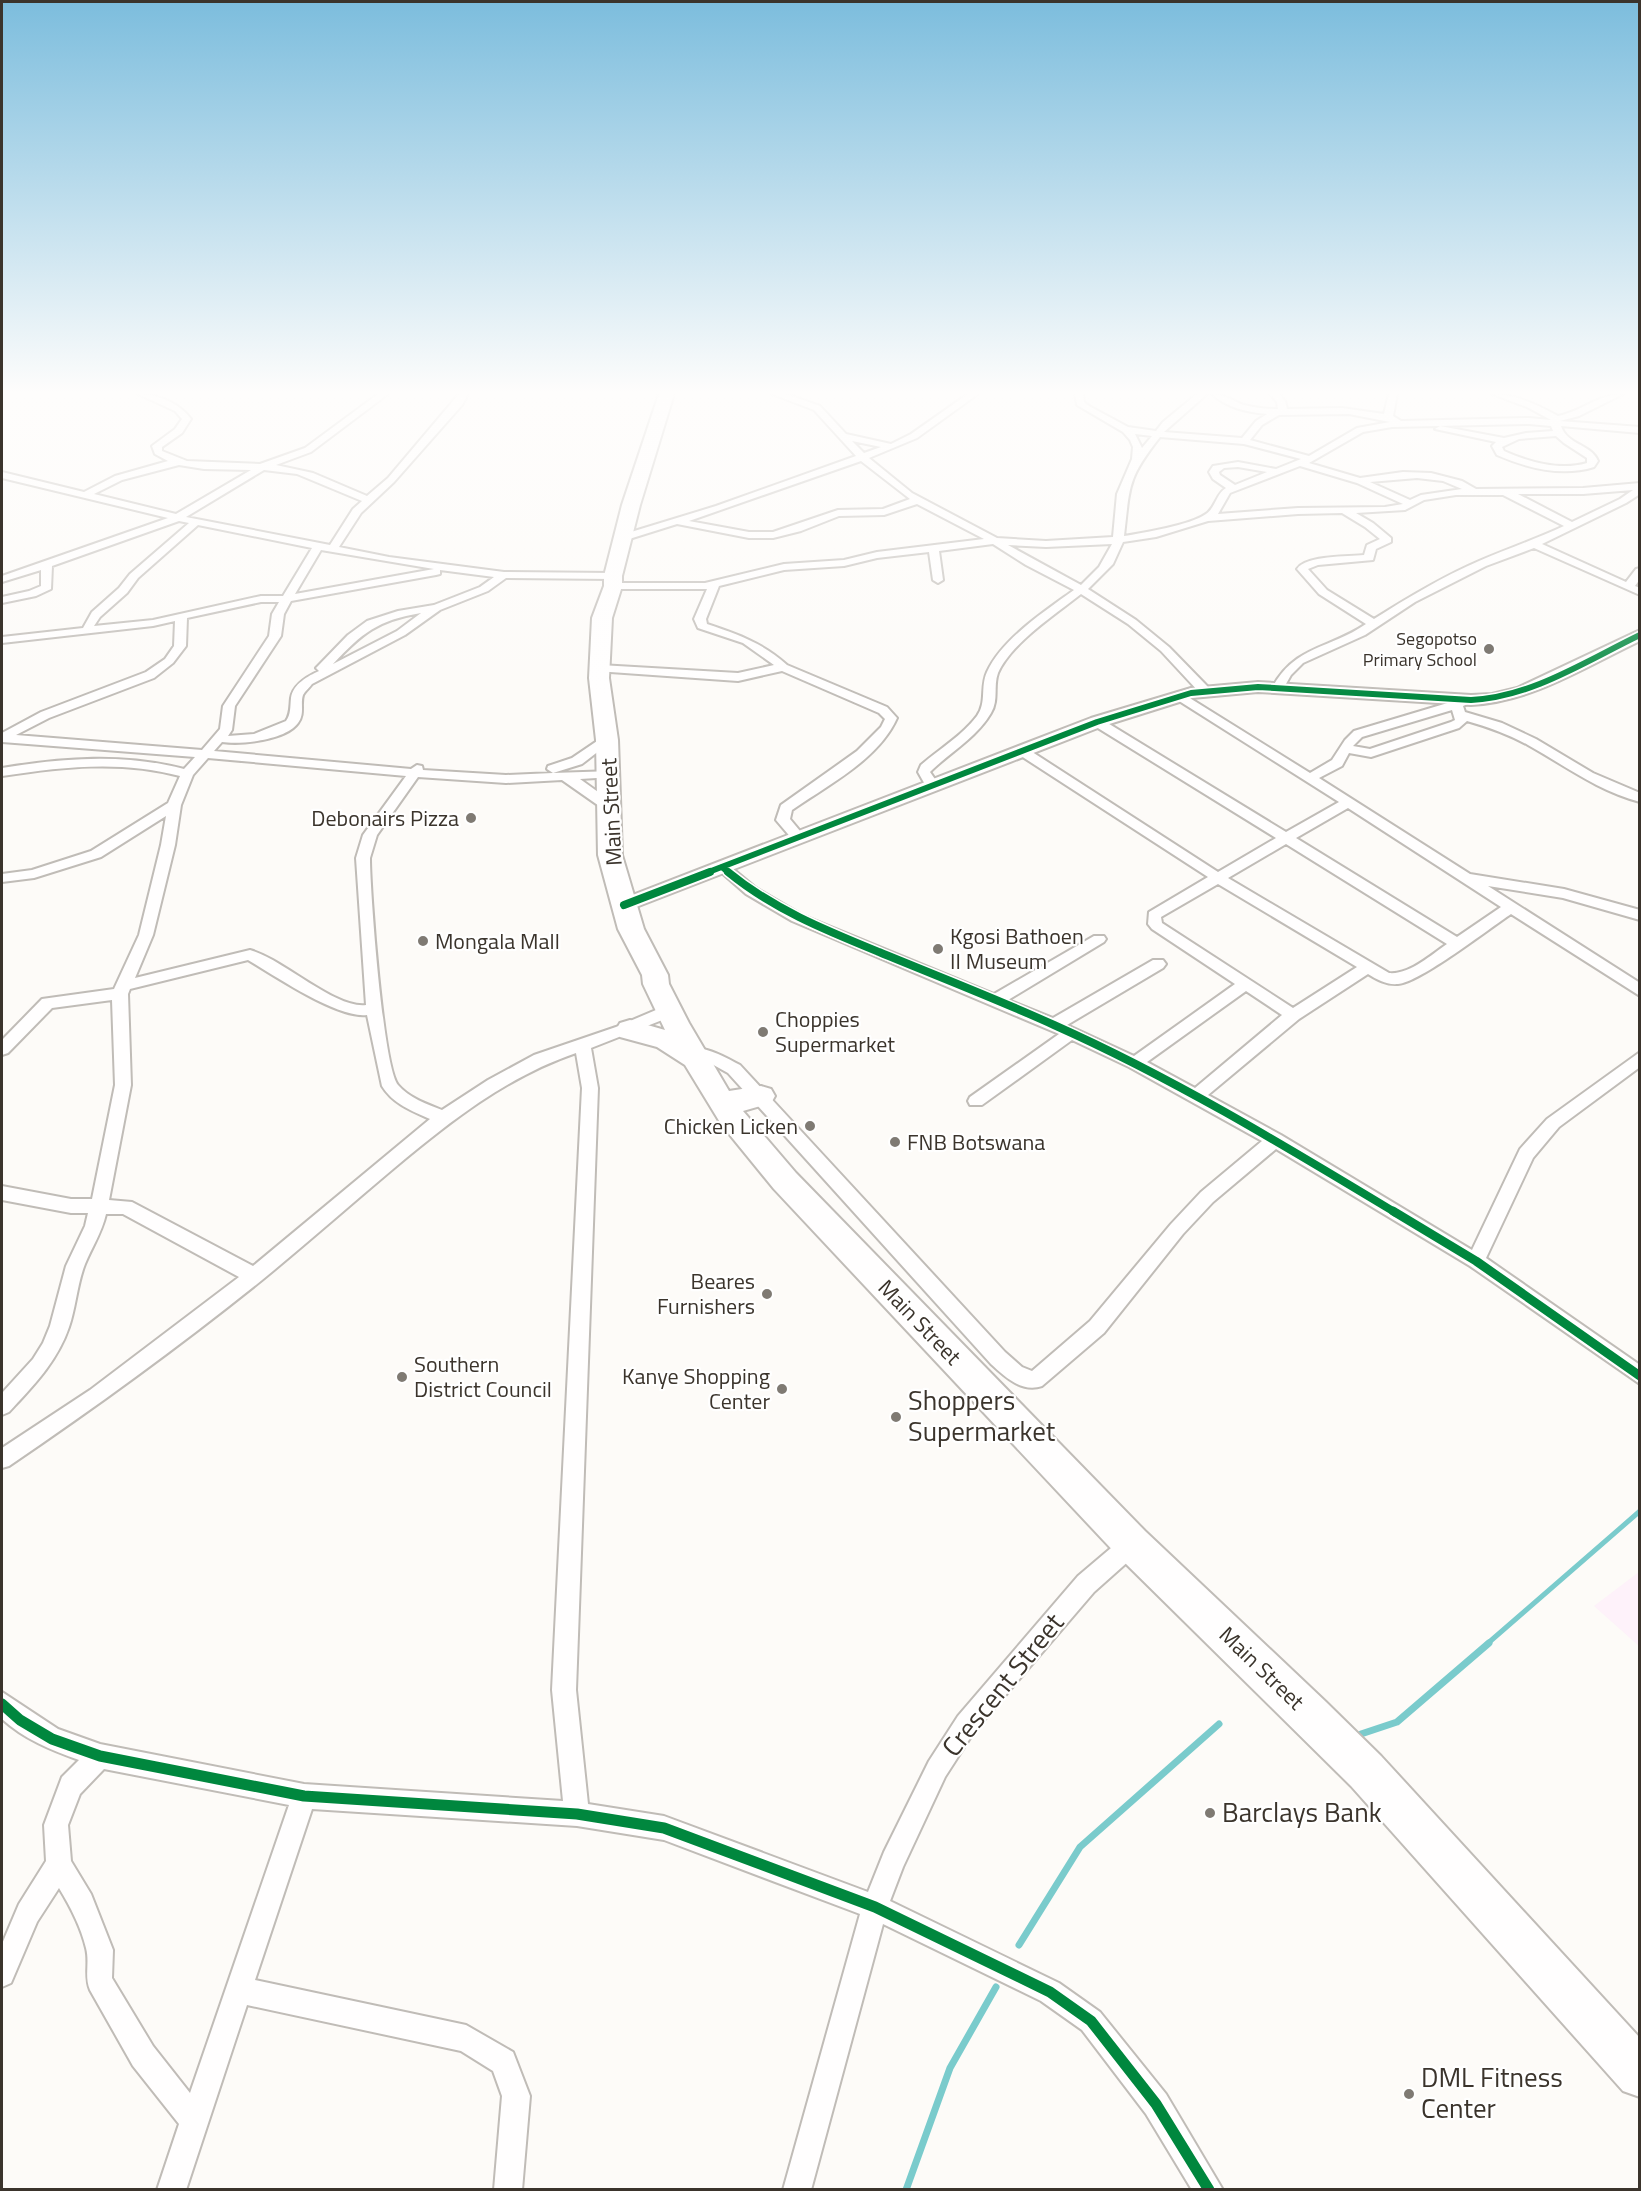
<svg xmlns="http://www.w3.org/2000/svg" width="1641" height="2191" viewBox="0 0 1641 2191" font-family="'Titillium Web',sans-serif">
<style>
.education{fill:#fef2fa}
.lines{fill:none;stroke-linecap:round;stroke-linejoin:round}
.stream-far1{stroke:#7acbcc;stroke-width:5}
.stream{stroke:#7acbcc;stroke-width:7}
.street-casing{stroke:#c0bcb7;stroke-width:4}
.secondary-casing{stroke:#c0bcb7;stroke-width:4}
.highway-casing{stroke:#c0bcb7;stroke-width:4}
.street{fill:#fffefe;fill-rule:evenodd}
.secondary{fill:#fffefe;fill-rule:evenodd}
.highway{fill:#fffefe;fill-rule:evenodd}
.cycleway-far3-casing{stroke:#fff;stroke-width:9}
.cycleway-far2-casing{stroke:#fff;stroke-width:11}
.cycleway-far1-casing{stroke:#fff;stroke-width:13}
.cycleway-casing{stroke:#fff;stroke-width:15}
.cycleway-far3{stroke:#00873e;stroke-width:6}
.cycleway-far2{stroke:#00873e;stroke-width:8}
.cycleway-far1{stroke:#00873e;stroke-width:9}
.cycleway{stroke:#00873e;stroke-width:11}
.poi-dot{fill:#7f7a73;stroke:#fff;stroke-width:2}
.labels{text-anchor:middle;stroke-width:4.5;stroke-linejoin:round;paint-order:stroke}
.far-poi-label{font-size:18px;fill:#3b342c;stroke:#fff;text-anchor:end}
.street-label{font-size:22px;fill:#3b342c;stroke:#fff}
.poi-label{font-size:22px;fill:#3b342c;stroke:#fff;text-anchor:start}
.near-poi-label{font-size:27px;fill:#3b342c;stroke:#fff;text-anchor:start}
.near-street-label{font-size:27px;fill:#3b342c;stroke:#fff}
</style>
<rect width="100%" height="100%" fill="#fdfbf8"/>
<!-- education -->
<path class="education" d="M1639 1572V1646L1594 1606Z"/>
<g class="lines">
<!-- stream-far1 -->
<path class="stream-far1" d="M1487 1644 1640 1511"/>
<!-- stream -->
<path class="stream" d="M1361 1734 1397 1722 1489 1643
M1019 1945 1080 1847 1219 1724
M906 2190 950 2068 996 1987"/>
<!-- street casing -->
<g class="street-casing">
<path id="street" d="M138 394C158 394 179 403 191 419L182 433 162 447V451L187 461 260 464 305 448 378 394H388L311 452 276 465 313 473 367 496 388 478 459 394H468L462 405 394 482 361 513 339 547 389 557 504 572 613 573 618 576 613 579 506 578 488 591 440 610 405 635 312 684C310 687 305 691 303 695 300 704 305 714 298 723 286 740 241 745 222 742L214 751 411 769 417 765 422 766 423 770 506 775 553 773 547 769 548 766 572 758 603 737H611L613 740 582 764 553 773 613 771 614 774 613 777 580 779 612 802 614 805 612 808H602L562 780 506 783 418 777 377 835 370 858C370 890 383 1067 398 1085 409 1098 427 1104 442 1110L488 1080 534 1055 616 1027 663 1007H675L677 1011 675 1015 591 1048 598 1088 576 1690 588 1804 664 1816 868 1892 884 1852 929 1761 958 1716 1078 1576 1124 1537 1132 1534 1140 1537 1143 1544 1140 1551 1094 1592 974 1732 945 1777 903 1867 890 1901 1059 1983 1100 2012 1166 2094 1223 2190H1192L1146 2114 1082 2030 1041 2001 883 1924 811 2190H783L860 1914 664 1840 577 1826 312 1809 255 1980 466 2025 513 2052 530 2096 522 2190H494L502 2096 493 2071 461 2051 247 2005 186 2190H157L179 2124 133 2066 90 1990C84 1976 90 1963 86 1948 81 1927 70 1906 59 1888L37 1922 11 1983 2 1987V1944L19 1904 46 1861 44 1825 62 1777 79 1760C51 1750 24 1739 2 1719V1692L58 1729 100 1744 304 1784 563 1801 552 1690 582 1088 576 1053C506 1077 449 1122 393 1169 349 1206 306 1244 262 1280 180 1346 96 1407 9 1466L2 1468V1448L90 1390 239 1277 123 1214H106C102 1232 92 1247 85 1264 77 1284 76 1307 69 1327 57 1362 33 1386 9 1412L2 1415V1393L33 1359 43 1343 50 1326 66 1266 85 1226 88 1213H71L2 1200V1186L71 1199H92L115 1085 112 1000 52 1008 8 1053 2 1055V1040L42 999 114 989 139 935 161 845 166 816 101 857 34 878 2 882V874L32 870 91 851 168 803 180 776C120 760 62 767 2 776V768C63 758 123 753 184 769L195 757 2 742V733L41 712 146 672 165 659 174 646 175 621 153 626 2 643V637L83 628 92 612 119 588 130 574 189 523 179 521 52 566 51 589 36 596 2 603V597L29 591 41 586V570L2 582V576L168 518 2 478V472L84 492 115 476 168 461 155 454 152 446 175 429 182 419 175 411ZM179 465 204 469 251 470 176 514 94 494 122 480ZM264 470 297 474 362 501 353 509 330 545 186 517ZM198 525 312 548 283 596H261L153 620 94 626 100 617 127 593 138 578ZM321 550 434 569 295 594ZM440 570 494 577 480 587 434 605 398 611 367 621 348 635 318 666 316 668 319 671C308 676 293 684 291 698 290 707 291 714 286 721L254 734 228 736 232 730 235 706 281 636 284 614 291 601 436 575 440 574ZM261 602H279L272 614 269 636 223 706 220 729 202 750 16 735 49 718 154 678 173 663 186 646 187 618ZM421 613 397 631 333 664C362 633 378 620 421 613ZM208 758 406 776 363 835 356 858 366 1005C335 1009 283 959 250 950L135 978 153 935 175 845 181 805 193 775ZM248 960C275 976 338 1019 367 1015L382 1086C393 1104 412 1111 430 1119L253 1266 132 1202 109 1200 131 1085 128 994 130 989ZM104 1769 289 1805 190 2093 153 2046 112 1978 113 1950 91 1894 71 1861 68 1825 80 1794Z
M772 394H786L820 406 846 434 891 444 911 434 968 394H978L917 438 869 458 912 493 997 538 1046 541 1113 537 1117 494 1132 459 1133 447 1130 440 1123 432 1077 405 1075 394H1083L1084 402 1089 406 1128 427 1156 431 1163 422 1197 394H1207L1164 432 1242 438 1256 421 1267 414C1247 412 1227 408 1212 394 1225 394 1232 401 1244 405 1255 408 1267 409 1278 409L1277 402 1270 394H1279L1285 401 1287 409 1342 408 1384 414 1389 394H1397L1393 416 1401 421 1529 418 1551 420 1527 407 1492 394C1516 394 1537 405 1558 416 1583 411 1598 394 1623 394L1579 416 1560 421 1640 427V433L1561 426C1567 445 1591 444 1598 461L1594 467C1562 477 1527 468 1497 455L1492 446 1496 442 1435 429 1440 426 1504 438 1526 433 1553 431 1551 426 1529 424 1392 427 1363 432 1309 463 1360 478 1403 472 1431 473 1462 481 1476 489 1583 488 1640 483V494L1626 503 1542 544 1626 582 1636 569 1640 568V579L1635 586 1640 588V595L1534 548 1486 566 1415 602 1365 635 1303 663 1291 675 1282 691 1278 692 1272 688C1295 645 1330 649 1366 624L1319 594 1297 569C1306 555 1347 557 1364 555L1367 545 1380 539 1365 527 1342 513 1298 514 1208 521 1156 537 1123 542 1113 564 1088 589 1136 620 1169 647 1208 687V693H1200L1161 651 1128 624 1081 594C1056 614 1011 643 998 673 993 686 999 700 991 713 977 737 952 751 932 770L930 772 939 785 932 789 927 788 918 772 921 765C939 749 962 736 977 716 987 702 980 687 987 672 1002 639 1045 611 1074 590L1026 565 993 544 939 551 943 580 938 583 933 580 929 552 877 558 844 566 784 570 719 586 706 619 707 624C737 634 763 643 787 665L887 707 897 718C879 759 828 785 792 810L790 819 805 837 798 841 793 840 776 820 781 805 857 751 881 727 885 719 879 713 782 671 738 681 596 671V667L600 665 738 673 774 665 743 643 698 628 694 619 707 589H613L608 586 613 583H705L784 564 844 560 877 552 984 539 917 504 884 515 839 516 801 531 773 538H749L677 524 626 540H618V536L716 506 856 456 814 410ZM1349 414 1390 422 1357 428 1309 456 1250 440 1262 425 1279 415ZM1135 434 1152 436 1142 448ZM1556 436 1564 443 1587 458V463C1560 471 1529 462 1504 451L1502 447 1519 439ZM1160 437 1244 444 1301 459 1276 469 1238 462 1213 466 1209 472 1213 479 1226 488C1216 494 1216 507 1206 514 1191 525 1143 533 1124 536 1130 485 1127 479 1160 437ZM852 441 881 447 864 453ZM861 461 910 499 883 509 838 510 773 532H749L689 521ZM1300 466 1357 483 1403 504 1385 507 1298 508 1218 514 1230 493ZM1238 467 1267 472 1235 485 1220 475 1219 472 1224 468ZM1417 478 1443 481 1462 489 1421 495 1410 500 1370 482ZM1633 490 1620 499 1572 522 1518 494H1583ZM1456 495H1503L1564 526C1536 539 1507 549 1479 561 1442 577 1407 598 1374 619L1327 590 1308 569 1318 565 1373 560 1376 549 1391 542V538L1373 523 1356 513 1405 510 1424 500ZM1112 544 1099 567 1081 585 1008 545 1046 547Z
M1180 692 1310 773 1332 760 1345 740 1354 731 1471 696 1477 700 1463 706 1465 712 1502 723 1536 739 1593 773 1640 793V802C1598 791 1564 765 1528 745 1508 734 1488 727 1467 721L1459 728 1371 757 1349 753 1342 766 1319 778 1470 874 1564 889 1640 910V920L1563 898 1488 886 1640 983V996L1511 914C1490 928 1419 983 1398 984 1386 985 1378 980 1368 974L1299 1019 1208 1095 1281 1135 1472 1250 1520 1149 1547 1119 1640 1052V1067L1559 1127 1533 1158 1486 1258 1640 1365V1384L1470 1266 1276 1149 1213 1202 1183 1234 1104 1333 1042 1386C1022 1393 1005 1377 991 1364L728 1073 710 1063 686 1057 684 1053 686 1049C703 1044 725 1057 740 1065L1005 1352 1022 1367 1032 1371 1090 1321 1171 1224 1201 1192 1262 1141 1129 1067 1072 1040 982 1105H970L968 1101 970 1097 1059 1034 792 921 746 894 715 867 722 863 727 864 756 888 802 915 994 994 1094 936H1104L1106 939 1104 942 1008 1000 1053 1018 1153 960H1163L1166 964 1163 968 1067 1025 1134 1056 1235 984 1152 929 1148 924 1149 912 1208 877 1018 754 1016 751 1018 748H1026L1218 872 1276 838 1093 725 1091 722 1093 719H1101L1286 832 1339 802 1176 699V693ZM1452 710 1455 720 1451 722 1370 749 1353 746 1362 737ZM1348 808 1501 907 1457 937 1296 838ZM1286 844 1447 944C1431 955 1409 975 1389 973L1228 878ZM1218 884 1357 967 1293 1008 1162 923 1161 917ZM1246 991 1282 1015 1195 1088 1147 1062Z"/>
</g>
<!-- secondary casing -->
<g class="secondary-casing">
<path id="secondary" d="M1640 630V641C1585 667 1532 702 1471 705L1258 692 1192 698 1103 726 631 909 624 911 617 909 614 905 617 901 1091 718 1191 688 1258 682 1471 695 1492 694 1517 688Z"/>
</g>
<!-- highway casing -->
<g class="highway-casing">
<path id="highway" d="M659 394H674L640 505 622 576V586L612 618 609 678 618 740 622 855 644 929 668 975 669 984 689 1023 729 1091 761 1086 771 1089 775 1096 771 1103 743 1111 796 1173 1145 1531 1326 1702 1381 1756 1640 2038V2097L1623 2091 1351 1786 1119 1557 774 1189 721 1124 685 1065 657 1047 620 1037 616 1030 620 1023 630 1020 665 1030 643 984 642 975 618 929 598 855 596 740 589 678 592 618 604 586V576L622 505Z"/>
</g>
<!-- street -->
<use href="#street" class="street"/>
<!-- secondary -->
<use href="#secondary" class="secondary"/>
<!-- highway -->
<use href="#highway" class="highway"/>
<!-- cycleway-far3 casing -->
<g class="cycleway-far3-casing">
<path id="cycleway-far3" d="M722 867 729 873
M706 873 1097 722 1191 693 1258 687 1471 700C1532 697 1586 661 1640 635"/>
</g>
<!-- cycleway-far2 casing -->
<g class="cycleway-far2-casing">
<path id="cycleway-far2" d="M728 872C773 909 825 930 879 952 937 976 997 999 1054 1025 1173 1078 1285 1146 1396 1213
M624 905 710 872"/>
</g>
<!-- cycleway-far1 casing -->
<g class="cycleway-far1-casing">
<path id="cycleway-far1" d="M1393 1211 1476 1261 1640 1376"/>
</g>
<!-- cycleway casing -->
<g class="cycleway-casing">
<path id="cycleway" d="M2 1704 20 1720 52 1739 100 1756 304 1796 577 1814 664 1828 875 1907 1050 1992 1091 2021 1156 2104 1209 2190"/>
</g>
<!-- cycleway-far3 -->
<use href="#cycleway-far3" class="cycleway-far3"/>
<!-- cycleway-far2 -->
<use href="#cycleway-far2" class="cycleway-far2"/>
<!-- cycleway-far1 -->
<use href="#cycleway-far1" class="cycleway-far1"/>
<!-- cycleway -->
<use href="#cycleway" class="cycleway"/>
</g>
<!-- sky -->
<linearGradient id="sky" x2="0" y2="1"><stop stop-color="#7cbddd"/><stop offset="0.56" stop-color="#fefdfc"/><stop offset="1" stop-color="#fefdfc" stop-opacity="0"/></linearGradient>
<rect width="1641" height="701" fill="url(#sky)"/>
<!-- markers -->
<g class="poi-dot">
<circle cx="1489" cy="649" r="6"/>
<circle cx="471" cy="818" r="6"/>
<circle cx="423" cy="941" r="6"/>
<circle cx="938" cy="949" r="6"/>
<circle cx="763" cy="1032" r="6"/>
<circle cx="810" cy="1126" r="6"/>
<circle cx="895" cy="1142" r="6"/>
<circle cx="767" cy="1294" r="6"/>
<circle cx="402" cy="1377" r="6"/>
<circle cx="782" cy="1389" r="6"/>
<circle cx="896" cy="1417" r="6"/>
<circle cx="1210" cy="1813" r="6"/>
<circle cx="1409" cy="2094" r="6"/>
</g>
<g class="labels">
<!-- far-poi labels -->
<g class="far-poi-label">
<text x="1477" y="645">Segopotso<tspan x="1477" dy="21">Primary School</tspan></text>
</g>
<!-- street labels -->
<g class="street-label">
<text transform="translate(611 812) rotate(-93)" y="8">Main Street</text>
<text transform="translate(920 1322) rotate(46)" y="8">Main Street</text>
<text transform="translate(1262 1668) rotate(44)" y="8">Main Street</text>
</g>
<!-- poi labels -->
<g class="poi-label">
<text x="459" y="826" text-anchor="end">Debonairs Pizza</text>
<text x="950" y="944">Kgosi Bathoen<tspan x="950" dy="25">II Museum</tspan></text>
<text x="435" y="949">Mongala Mall</text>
<text x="775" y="1027">Choppies<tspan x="775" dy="25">Supermarket</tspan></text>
<text x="798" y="1134" text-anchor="end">Chicken Licken</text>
<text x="907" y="1150">FNB Botswana</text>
<text x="755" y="1289" text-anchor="end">Beares<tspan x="755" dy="25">Furnishers</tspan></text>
<text x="414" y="1372">Southern<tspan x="414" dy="25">District Council</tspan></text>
<text x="770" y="1384" text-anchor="end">Kanye Shopping<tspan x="770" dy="25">Center</tspan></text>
</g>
<!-- near-poi labels -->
<g class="near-poi-label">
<text x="908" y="1410">Shoppers<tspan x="908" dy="31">Supermarket</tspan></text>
<text x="1222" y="1822">Barclays Bank</text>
<text x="1421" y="2087">DML Fitness<tspan x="1421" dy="31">Center</tspan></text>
</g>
<!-- near-street labels -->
<g class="near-street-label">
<text transform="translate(1003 1685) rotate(-51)" y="9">Crescent Street</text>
</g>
</g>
<!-- border -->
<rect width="1641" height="2191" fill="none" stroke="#3b342c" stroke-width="6"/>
</svg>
